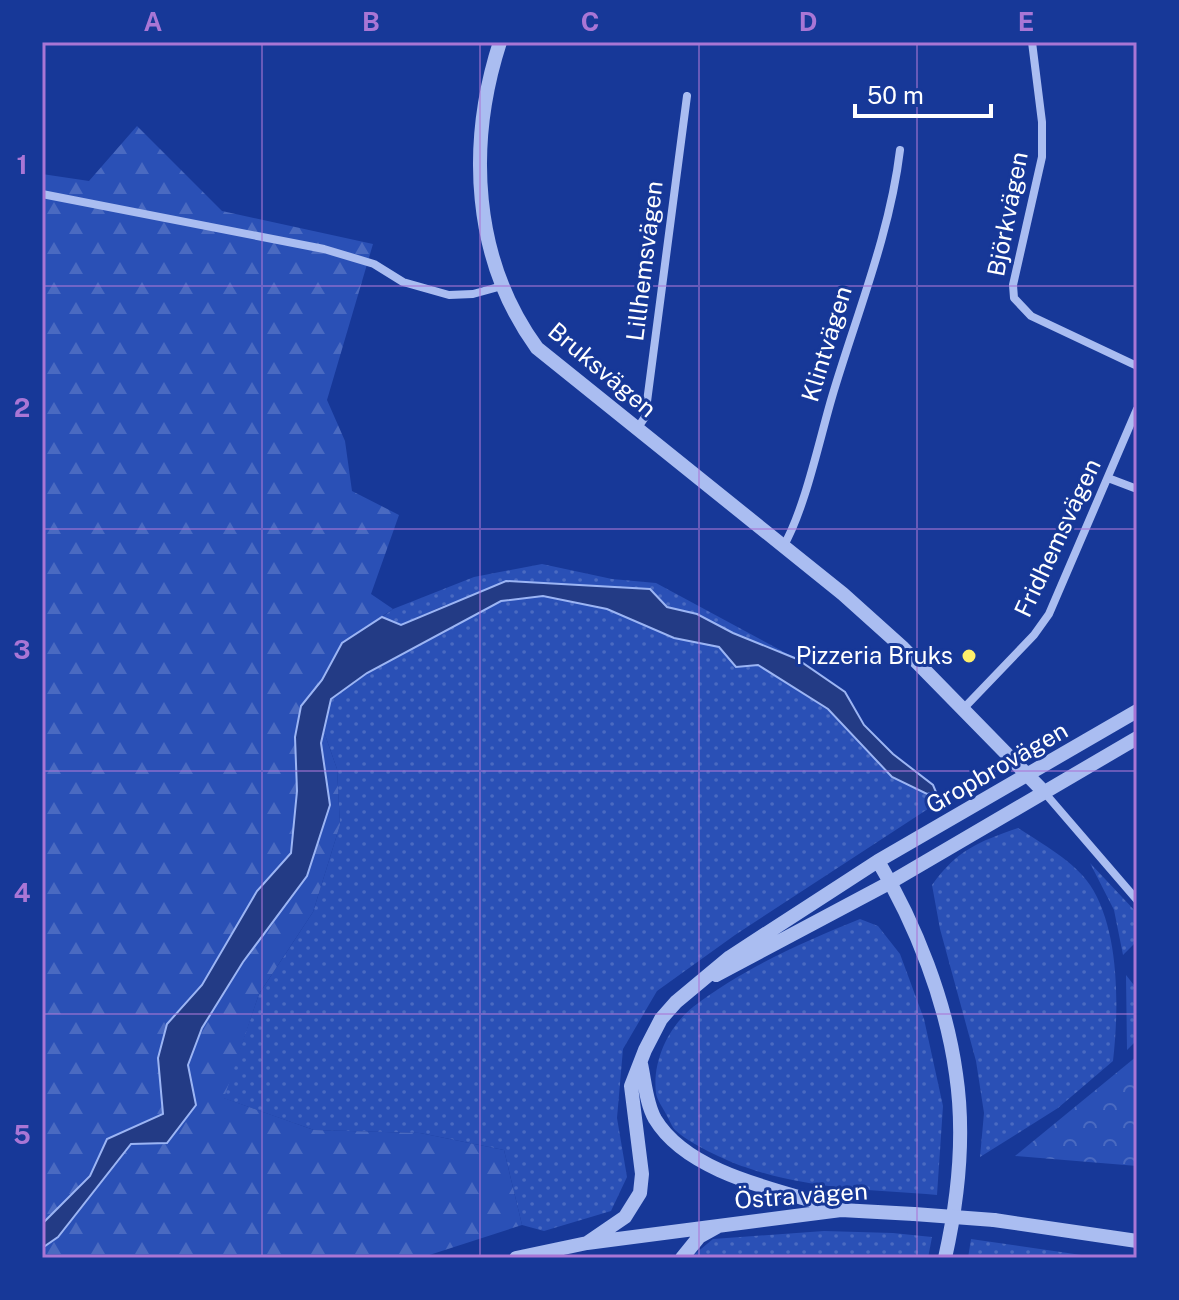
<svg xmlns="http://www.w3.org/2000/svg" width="1179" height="1300" viewBox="0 0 1179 1300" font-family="'Public Sans',sans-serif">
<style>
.grass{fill:url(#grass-dots)}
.forest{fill:url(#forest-firs)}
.park{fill:url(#park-crowns)}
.water{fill:#233b85;stroke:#9cb5f4;stroke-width:2}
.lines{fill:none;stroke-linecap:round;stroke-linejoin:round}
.minor{stroke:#aabdf1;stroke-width:8}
.tertiary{stroke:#aabdf1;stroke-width:14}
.tertiary-bridge{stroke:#aabdf1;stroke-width:14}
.grid{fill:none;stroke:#a976d5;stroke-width:2;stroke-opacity:0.55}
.poi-dot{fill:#ffef6a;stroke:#173898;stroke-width:3}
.labels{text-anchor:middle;stroke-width:6;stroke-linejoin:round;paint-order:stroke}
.street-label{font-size:24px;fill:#fff;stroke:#173898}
.poi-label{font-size:24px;fill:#fff;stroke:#173898;text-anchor:end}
.neatline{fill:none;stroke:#a976d5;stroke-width:3}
.grid-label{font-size:26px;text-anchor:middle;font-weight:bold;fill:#a976d5}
</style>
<defs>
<pattern id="grass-dots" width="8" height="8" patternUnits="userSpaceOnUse" patternTransform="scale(2)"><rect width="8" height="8" fill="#2a50b6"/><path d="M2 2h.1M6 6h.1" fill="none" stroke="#4a6ac1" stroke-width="1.8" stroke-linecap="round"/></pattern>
<pattern id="forest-firs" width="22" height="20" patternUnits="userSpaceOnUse" patternTransform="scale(2)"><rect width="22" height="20" fill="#2a50b6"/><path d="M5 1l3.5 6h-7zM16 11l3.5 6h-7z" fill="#4a6ac1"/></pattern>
<pattern id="park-crowns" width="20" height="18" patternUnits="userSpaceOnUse" patternTransform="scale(2)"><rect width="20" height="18" fill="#2a50b6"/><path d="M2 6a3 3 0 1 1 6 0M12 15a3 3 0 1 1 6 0" fill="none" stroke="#4a6ac1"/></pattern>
</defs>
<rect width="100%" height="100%" fill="#173898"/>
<!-- grass -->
<path class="grass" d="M542 564 612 579 656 583 797 659 733 633 697 614 667 607 650 589 580 586 445 605 400 625 382 617 393 609 474 577Z
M543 596 607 609 674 638 719 647 736 667 758 665 828 709 892 777 927 794 934 805 735 935 657 991 623 1049 617 1118 627 1177 611 1211 544 1231 522 1225 504 1150 420 1133 314 1130 223 1098 259 994 313 912 340 825 337 769 323 729 331 699 367 673 501 601Z
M1018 828C1041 843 1075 862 1090 885 1120 930 1119 1009 1113 1061L1058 1108 980 1157 984 1113 976 1061 940 929 932 885C957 850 978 842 1018 828Z
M1090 863 1137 913V941L1123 955 1114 910Z
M860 919 878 926 900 954 924 1019 943 1106 937 1195C874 1190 805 1189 745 1167 728 1162 687 1142 675 1130 672 1127 669 1119 666 1114 663 1108 657 1100 656 1093 652 1061 669 1026 693 1007 742 969 803 942 860 919Z
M1126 975 1137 989V1040L1127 1050Z
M824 1231 893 1233 932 1237 928 1258H690L713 1239Z
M971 1239 1102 1258H968Z"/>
<!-- forest -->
<path class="forest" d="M137 126 222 211 373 244 327 400 345 441 352 491 399 515 371 594 393 609 342 643 322 680 301 706 295 737 297 791 291 853 257 891 202 985 167 1024 158 1058 163 1114 107 1139 90 1176 42 1224V174L89 181Z
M323 729 337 769 340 825 313 912 259 994 224 1098 314 1130 420 1133 504 1150 522 1225 420 1258H42V1248L59 1237 131 1144 167 1143 196 1105 188 1065 202 1028 243 962 307 876 330 805 321 743Z"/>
<!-- park -->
<path class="park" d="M1137 1056V1166L1015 1156Z"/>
<!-- water -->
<path class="water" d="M506 581 650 589 667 607 697 614 733 633 797 659 845 692 864 725 893 754 933 785 936 792 927 794 892 777 828 709 758 665 736 667 719 647 674 638 607 609 543 596 501 601 367 673 331 699 321 743 330 805 307 876 243 962 202 1028 188 1065 196 1105 167 1143 131 1144 58 1237 42 1248V1224L90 1176 107 1139 163 1114 158 1058 167 1024 202 985 257 891 291 853 297 791 295 737 301 706 322 680 342 643 382 617 401 625Z"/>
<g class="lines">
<!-- minor -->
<path class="minor" d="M1032 42 1042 122V157L1013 285 1014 298 1031 316 1137 366
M42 194 324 249 374 264 403 282 449 295 473 294 502 286
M637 429 645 417 687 96
M1108 478 1137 489
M783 547C805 509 819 441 832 397 856 316 890 234 900 150
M964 708 1034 635 1049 614 1137 409
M1044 792 1137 900"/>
<!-- tertiary -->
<path class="tertiary" d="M500 42C467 144 472 259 537 348L843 594 902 647 1044 792
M878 861C916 925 946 1001 956 1074 965 1134 958 1200 945 1258
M716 975 891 882 1137 738
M641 1064C645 1082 646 1103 655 1119 688 1174 779 1190 837 1208
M994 1220 1137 1241
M587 1243 625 1217 640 1193 642 1174 631 1086 645 1050 661 1019 676 1002 730 957 878 861 1137 711
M516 1258 587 1243 841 1210 914 1214
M682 1258 699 1237 717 1227"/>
<!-- tertiary-bridge -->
<path class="tertiary-bridge" d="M914 1214 994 1220"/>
</g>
<!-- grid -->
<path class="grid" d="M262 42V1258M480 42V1258M699 42V1258M917 42V1258M42 286H1137M42 529H1137M42 771H1137M42 1014H1137"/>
<!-- markers -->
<circle class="poi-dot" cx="969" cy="656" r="8"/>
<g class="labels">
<!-- street labels -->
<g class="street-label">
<text transform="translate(1008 214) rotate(-79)" y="8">Björkvägen</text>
<text transform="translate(645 261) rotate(-83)" y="8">Lillhemsvägen</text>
<text transform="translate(827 344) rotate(-73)" y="8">Klintvägen</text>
<text transform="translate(602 370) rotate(40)" y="8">Bruksvägen</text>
<text transform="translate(1058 538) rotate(-65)" y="8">Fridhemsvägen</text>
<text transform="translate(997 768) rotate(-30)" y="8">Gropbrovägen</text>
<text transform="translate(801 1196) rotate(-4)" y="8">Östra vägen</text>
</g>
<!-- poi labels -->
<g class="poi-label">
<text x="953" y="664">Pizzeria Bruks</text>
</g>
</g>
<!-- border -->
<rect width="1179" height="1300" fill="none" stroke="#173898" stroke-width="88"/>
<!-- scale -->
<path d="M855 104v12h136v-12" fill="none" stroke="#ffffff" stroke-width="4"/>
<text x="867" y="104" font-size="24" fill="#ffffff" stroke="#173898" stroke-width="6" paint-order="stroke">50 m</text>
<rect x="44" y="44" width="1091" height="1212" class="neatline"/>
<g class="grid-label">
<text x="153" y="31">A</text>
<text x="371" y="31">B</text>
<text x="590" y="31">C</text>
<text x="808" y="31">D</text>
<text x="1026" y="31">E</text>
<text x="22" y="174">1</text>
<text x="22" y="417">2</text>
<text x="22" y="659">3</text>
<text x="22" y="902">4</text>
<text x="22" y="1144">5</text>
</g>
</svg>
